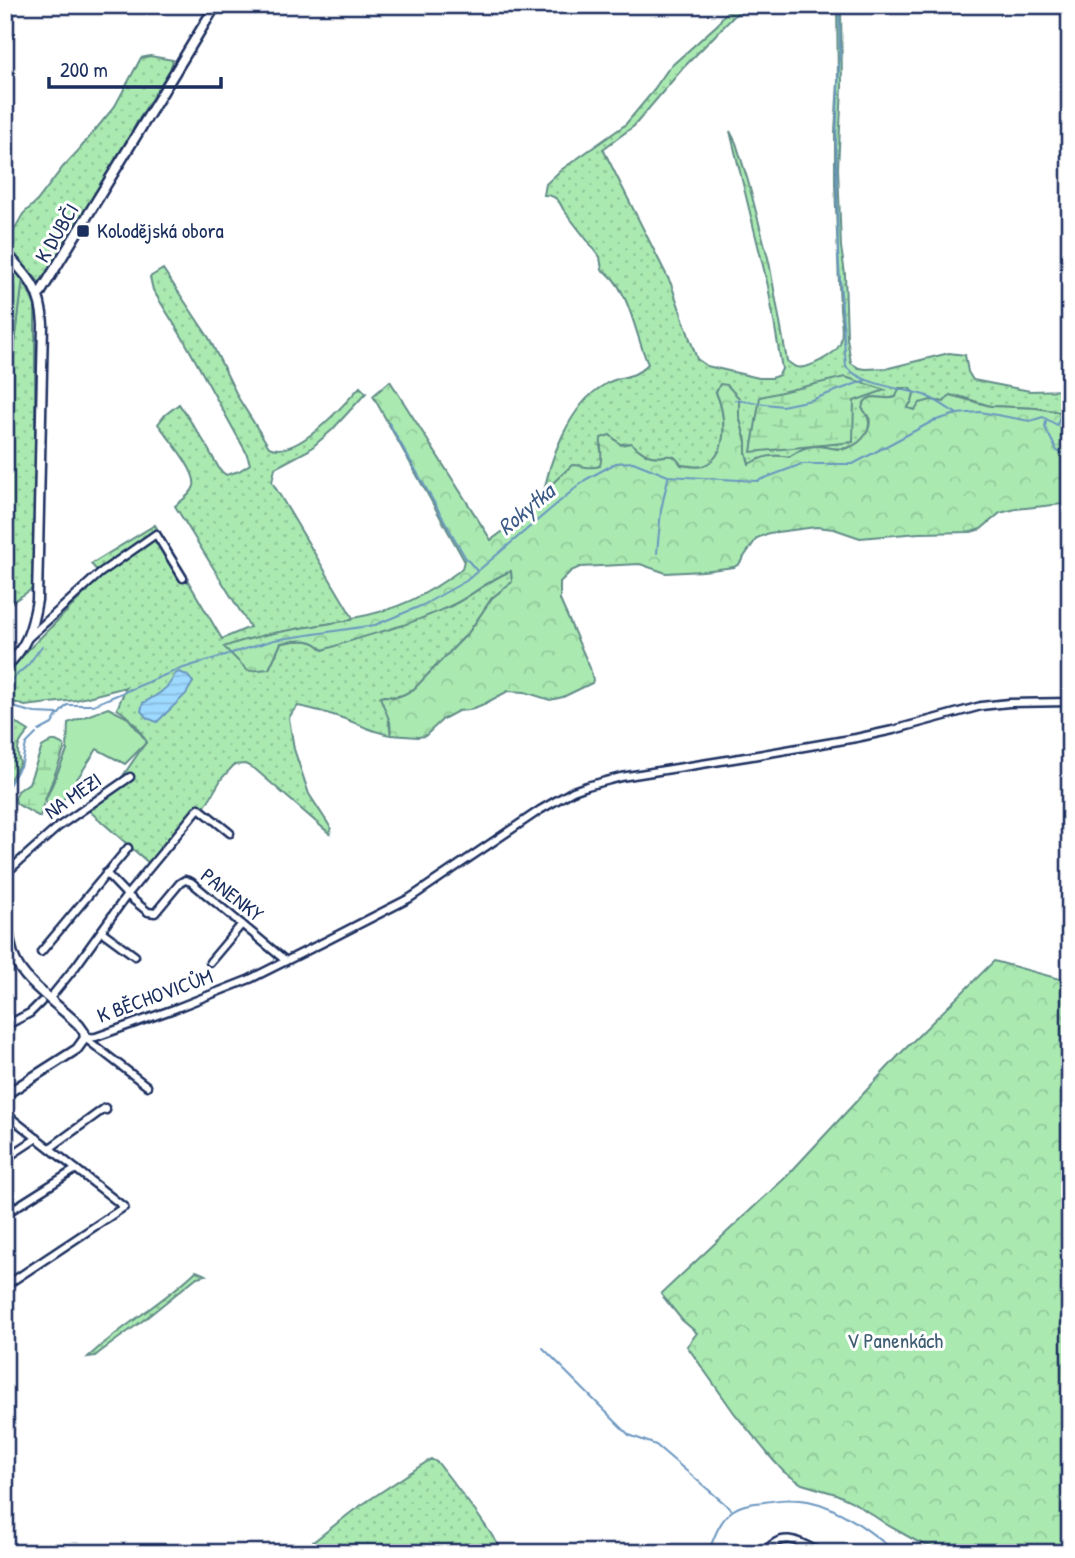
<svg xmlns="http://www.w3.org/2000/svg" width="1075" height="1558" viewBox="0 0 1075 1558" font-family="'Patrick Hand',sans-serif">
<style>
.green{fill:url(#green-dots);stroke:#628c88;stroke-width:2}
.forest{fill:url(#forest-crowns);stroke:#628c88;stroke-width:2}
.wetland{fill:url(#wetland-marsh);stroke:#628c88;stroke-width:2}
.pitch{fill:#aaeab1;stroke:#628c88;stroke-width:2}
.water{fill:url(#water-rules);stroke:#6a96bf;stroke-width:2}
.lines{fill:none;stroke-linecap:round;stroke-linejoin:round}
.stream{stroke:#6a96bf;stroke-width:2}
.minor-casing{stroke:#1b2f5e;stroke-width:11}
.tertiary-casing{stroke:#1b2f5e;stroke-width:13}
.minor{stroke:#fff;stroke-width:6}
.tertiary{stroke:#fff;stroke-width:8}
.poi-dot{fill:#1b2f5e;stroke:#fff;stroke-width:2.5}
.labels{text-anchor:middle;stroke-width:6;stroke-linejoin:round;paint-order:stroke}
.poi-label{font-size:21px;fill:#1b2f5e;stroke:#fff;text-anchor:start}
.street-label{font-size:21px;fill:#1b2f5e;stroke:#fff}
.park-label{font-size:21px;fill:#3f5e73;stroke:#fff}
.water-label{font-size:23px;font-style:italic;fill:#3c5a86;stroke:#fff}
</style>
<defs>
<pattern id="green-dots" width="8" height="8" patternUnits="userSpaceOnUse" patternTransform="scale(1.75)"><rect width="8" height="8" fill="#aaeab1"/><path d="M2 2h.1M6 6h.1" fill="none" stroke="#92c99b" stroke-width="1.8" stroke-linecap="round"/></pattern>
<pattern id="forest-crowns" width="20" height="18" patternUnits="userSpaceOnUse" patternTransform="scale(1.75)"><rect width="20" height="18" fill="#aaeab1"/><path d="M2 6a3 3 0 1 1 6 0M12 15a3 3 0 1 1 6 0" fill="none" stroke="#92c99b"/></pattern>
<pattern id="wetland-marsh" width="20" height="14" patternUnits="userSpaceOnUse" patternTransform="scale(1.75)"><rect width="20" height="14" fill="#aaeab1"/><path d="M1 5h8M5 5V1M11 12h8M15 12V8" fill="none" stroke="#92c99b"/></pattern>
<pattern id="water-rules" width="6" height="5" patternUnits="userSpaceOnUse" patternTransform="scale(1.75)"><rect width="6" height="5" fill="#9edaff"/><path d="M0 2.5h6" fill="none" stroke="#8bd"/></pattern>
</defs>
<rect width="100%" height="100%" fill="#fff"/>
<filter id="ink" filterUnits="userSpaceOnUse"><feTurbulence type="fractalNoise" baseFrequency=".0143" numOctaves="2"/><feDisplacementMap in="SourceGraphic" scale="14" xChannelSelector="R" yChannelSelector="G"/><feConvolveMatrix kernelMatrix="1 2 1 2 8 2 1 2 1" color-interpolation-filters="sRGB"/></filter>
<g filter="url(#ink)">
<!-- green -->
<path class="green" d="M734 5H745L683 68 634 126 603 149 671 284 697 359 707 366 759 378H772L779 375 782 369 768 286 730 131 736 143 748 181 769 262 787 361C790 363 793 366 796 367 808 370 836 354 840 344 844 333 841 320 840 309L835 183V132L838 81 837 5H841L842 87 838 168 841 247 845 274 847 338 851 363 859 368 866 369 889 368 949 353 965 355 968 372 973 380 1030 391 1070 390V414L1036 408 990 406 959 396 944 402 931 400 915 410 907 408 912 401 913 393 909 388H900L896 397C884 402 867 389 863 408 868 416 872 424 866 434 854 457 824 445 804 449 799 450 794 454 789 457 774 454 763 456 749 465L746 453V442L739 416V398L716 392C725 413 731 456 703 466 696 468 688 466 681 465 671 448 665 460 651 456 642 454 637 448 631 443L600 446 603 457 600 466C592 469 587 469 580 465L543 499C548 462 570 404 604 385 621 374 632 381 648 364 636 338 628 282 602 270L600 257 563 209C559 200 555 195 544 195L546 184 561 170 625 125 650 95 669 68 718 24 723 16Z
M150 56 173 60 170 70 145 109 44 280 39 282 5 243V232H13L23 214 37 201 63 167 78 151 115 106 141 58Z
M163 269 209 338 239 399 269 447C297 460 343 405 360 387L366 393 332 430 309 450 275 468 272 482 353 618 351 620C309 627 265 632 225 647L269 669 281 643C297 641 311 636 323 650 364 635 411 624 451 606 472 596 490 579 511 571L512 582 492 598 469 632 414 689C404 695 397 698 385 696L391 735C375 733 362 726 348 720 331 714 315 709 298 706L293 711 289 718 294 749 309 794 331 828 330 834 255 769 245 764 234 765 222 778 206 805 150 864 86 808 118 783 146 742C139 727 131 718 117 709L126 687 76 700 25 706 5 699V673L102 576 91 564 155 525 222 639 250 627 175 506C182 500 192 494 194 486 198 472 166 435 158 424L165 415 179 404 203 440 220 470 226 475 239 471 250 464 246 452 184 340 153 290 150 277Z
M23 278 35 306V587L5 607V424Z
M5 716 29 731C19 742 15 748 20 763L7 784 5 783Z
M196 1271 206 1275 197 1277 145 1319 100 1352 95 1356 88 1357C122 1325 163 1303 196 1271Z
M431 1459 438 1463 478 1515 504 1553H299L354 1510Z"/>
<!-- forest -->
<path class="forest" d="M5 259 23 278 5 424Z
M390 381 491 540 510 526 543 499 554 482 572 465C584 465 588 470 600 466 603 456 600 448 601 438L610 435 621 445 631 443C637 448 642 454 651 456 665 460 671 448 681 465 688 466 697 468 703 466 731 455 725 413 716 392L720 384 727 385 739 398V416L746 442V453L749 464C763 456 774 454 789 457 797 452 805 446 815 446 824 445 834 450 843 449 858 447 873 432 869 417 868 416 863 409 862 408 867 389 883 402 896 397L899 388H909L914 393 912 401 907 408 915 410 920 403 931 400 944 402 950 395 990 406 1036 408 1070 414V439L1066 441 1065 446V459L1070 463V506L1063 504 1016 509 1000 513 981 529 971 532 919 533 860 538 834 529 816 527 769 533 757 538 739 564 734 567 703 571 666 573 640 564 580 567 571 571 560 582V600L590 668 593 680 592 683 563 697 550 700 525 692 508 691 484 704 469 710 458 711 443 719 425 736 418 737 391 735 390 722 380 697C386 695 389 697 395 697 402 697 408 692 414 689L469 632 492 598 512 582 511 571C489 579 472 596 450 606 434 613 417 621 400 626 374 634 348 641 323 650 311 636 297 641 281 643L269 669 248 671 224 647C265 632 309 627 351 620L353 618C398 610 425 596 462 569L464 560 373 396Z
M994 961 1067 981 1070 1000V1553H949L918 1542 889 1526 853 1502 836 1494 802 1484 784 1472 773 1460 735 1414 687 1346 697 1333 682 1320 661 1294 788 1175 901 1053Z"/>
<!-- wetland -->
<path class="wetland" d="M845 377 885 390 854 401 853 442 751 452 760 397Z
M52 741H56L64 745V750L42 808 40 817 20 806 16 803 15 798 18 791 29 783 42 747Z"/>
<!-- pitch -->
<path class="pitch" d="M108 708 128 718 147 742 125 764 97 749 55 812 45 801 67 751 68 723Z"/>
<!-- water -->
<path class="water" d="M179 672 187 675 193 682 186 694 157 722 147 718 141 711 143 703C156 696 169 689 175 674Z"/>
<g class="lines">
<!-- stream -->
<path class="stream" d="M839 5 840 47 836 140 838 251 846 367C863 385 901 388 924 395 935 399 947 408 957 414
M735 400 782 406 811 400 866 380
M1046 421 1045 427 1057 451 1065 454
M389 423 465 557 477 571
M657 553 661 510 668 478
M11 687 13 678 28 665 42 646
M5 705 35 713 59 714 67 705H93L177 670 274 640 375 625 423 605 466 581 585 480 616 463 633 462 668 476 757 481 802 464H853L933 421 957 414 980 412 1030 421 1043 417 1057 425 1060 416 1070 421
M39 731 52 724 58 714
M5 785H9L22 763 26 744 36 734
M543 1348 563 1368
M564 1370 629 1435 656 1445 731 1509
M708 1553C714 1538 719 1521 732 1511 741 1504 754 1503 764 1502 778 1500 793 1498 808 1501 840 1507 872 1533 897 1553"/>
<!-- minor casing -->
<g class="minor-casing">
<path id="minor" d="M27 639 100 573 156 534 183 578
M230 833 199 808 127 895 148 912 155 913 180 883 185 880 191 882 286 961
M5 874 58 827 130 777
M101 931 135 956
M41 952 128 848
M210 962 242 924
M50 998 76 966 127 895 106 873
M5 1026 30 1013 41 1002
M85 1038 96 1037 174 1009 250 979 326 941 410 898 540 810 573 791 587 786 621 777 752 756 856 738 893 730 981 706 1009 703 1070 702
M85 1038 147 1086
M5 1113 124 1207 5 1286
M50 1148 105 1108 106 1110
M5 1159 37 1138
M5 1214 76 1169
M764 1553C782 1529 800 1542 821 1553"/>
</g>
<!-- tertiary casing -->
<g class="tertiary-casing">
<path id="tertiary" d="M5 252C28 277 41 288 43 324L37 600C32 630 27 646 5 668
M39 295 216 5
M5 896C7 916 7 938 14 957 22 981 60 1006 79 1025L84 1032 85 1038 77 1049 5 1095
M5 1545 10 1553"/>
</g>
<!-- minor -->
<use href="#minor" class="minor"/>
<!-- tertiary -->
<use href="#tertiary" class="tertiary"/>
</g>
</g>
<!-- markers -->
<rect class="poi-dot" x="76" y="224" width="14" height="14" rx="3.5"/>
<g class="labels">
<!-- poi labels -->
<g class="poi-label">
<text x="97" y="238">Kolodějská obora</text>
</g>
<!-- street labels -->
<g class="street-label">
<text transform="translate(57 233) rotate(-59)" y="7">K DUBČI</text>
<text transform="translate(73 796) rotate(-35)" y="7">NA MEZI</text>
<text transform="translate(232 895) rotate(38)" y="7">PANENKY</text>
<text transform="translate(155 996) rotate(-20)" y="7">K BĚCHOVICŮM</text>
</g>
<!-- park labels -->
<g class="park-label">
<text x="895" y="1348">V Panenkách</text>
</g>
<!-- water labels -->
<g class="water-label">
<text transform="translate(526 509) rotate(-40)" y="8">Rokytka</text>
</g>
</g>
<!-- margin -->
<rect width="1075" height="1558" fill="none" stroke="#fff" stroke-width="28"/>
<rect x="14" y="14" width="1047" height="1530" fill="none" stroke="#1b2f5e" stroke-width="2.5" filter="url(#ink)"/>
<!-- scale -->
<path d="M49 77v10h172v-10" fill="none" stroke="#1b2f5e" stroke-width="3.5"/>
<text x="60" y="77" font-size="21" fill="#1b2f5e" stroke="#ffffff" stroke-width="5" paint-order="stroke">200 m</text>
</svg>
